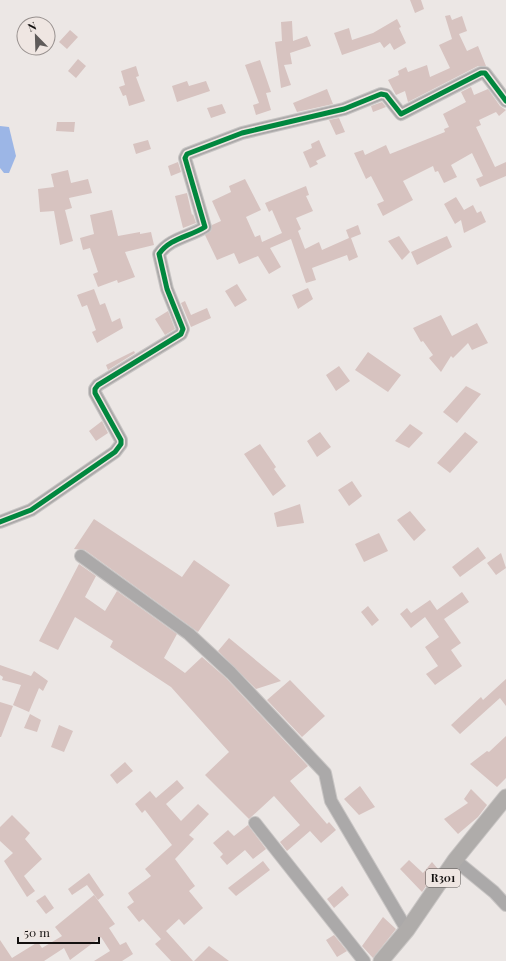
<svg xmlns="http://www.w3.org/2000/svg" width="506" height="961" viewBox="0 0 506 961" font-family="'Playfair Display',serif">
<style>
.water{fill:#9cb6e6}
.building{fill:#d7c3c0}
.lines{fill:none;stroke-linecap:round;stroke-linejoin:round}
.minor-casing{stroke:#c8c5c4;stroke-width:14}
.major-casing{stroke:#c8c5c4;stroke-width:17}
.minor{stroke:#aba9a9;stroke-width:12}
.major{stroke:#afacaa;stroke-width:15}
.cycleway-casing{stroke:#efe6e2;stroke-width:8}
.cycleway{stroke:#00873e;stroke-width:5}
.labels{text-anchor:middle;stroke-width:3.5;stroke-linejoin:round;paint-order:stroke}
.shield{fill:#efe6e2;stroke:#55504e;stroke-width:1}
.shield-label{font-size:11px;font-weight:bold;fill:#13100f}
</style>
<rect width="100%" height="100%" fill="#ece7e5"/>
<!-- water -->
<path class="water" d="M0 126 9 127 16 156 9 173H4L0 168Z"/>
<!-- building -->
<path class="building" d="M410 0H421L424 9 415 13Z
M450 15 452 20 462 16 467 31 459 34 467 51 478 46 486 66H478L408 102 405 91 396 95 388 80 399 75 398 71 406 67 408 72 427 65 430 77 450 68 439 45 452 39 445 16Z
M397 19 401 27 399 28 406 43 394 50 390 43 384 48 380 42 342 55 334 33 349 28 352 40 373 33Z
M292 21 293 41 307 36 311 46 290 53 292 64 284 65 291 85 281 88 275 42 282 41 281 22Z
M70 30 78 37 67 49 59 42Z
M78 59 86 66 76 78 68 71Z
M260 60 271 92 266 93 271 110 256 115 253 105 259 103 245 65Z
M136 66 139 76 136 77 145 101 129 106 126 95 123 96 119 87 125 85 121 71Z
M187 81 189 86 206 81 210 91 177 102 172 86Z
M471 87 474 95 488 89 500 106 506 110 499 116 496 112 479 120 481 125 476 127 495 167 506 162V176L480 187 476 179 483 176 472 153 451 165 457 177 444 183 438 171 435 172 433 166 403 181 413 200 383 216 377 204 384 201 371 176 366 179 354 153 363 150 365 155 386 145 390 154 445 132 444 129 449 127 443 114 466 102 461 92Z
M327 89 333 104 297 112 293 103Z
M382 102 386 107 373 112 371 106Z
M222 104 226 113 211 118 207 108Z
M339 118 345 132 336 135 329 120Z
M57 122H75L74 132 56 131Z
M148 140 151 149 136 154 133 144Z
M319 140 326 156 316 161 318 164 310 168 303 152 312 148 311 144Z
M178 162 181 172 171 176 168 166Z
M68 170 71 183 88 179 92 193 69 198 72 208 65 210 73 241 60 245 54 211 40 212 38 189 54 187 51 174Z
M245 179 261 210 246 217 255 237 260 235 262 242 282 233 272 210 269 212 265 203 306 186 309 195 306 196 313 211 296 218 301 229 298 231 305 249 319 242 322 250 349 238 346 230 358 225 361 234 351 238 358 257 349 261 347 255 312 268 316 280 306 283 291 239 270 248 281 267 269 274 258 256 239 264 234 253 217 260 205 235 211 231 212 225 221 221 212 201 231 192 229 186Z
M187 193 192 215 193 214 196 223 183 228 175 196Z
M456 197 464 210 473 205 477 213 481 211 486 222 464 233 461 220 455 224 444 204Z
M112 210 118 236 140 232V234L151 232 154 245 125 252 135 277 118 283 117 280 98 287 93 274 98 272 90 248 83 250 80 238 94 234 90 215Z
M399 236 410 252 402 260 388 241Z
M447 236 452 247 417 265 411 252Z
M237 284 247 300 235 307 225 291Z
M308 288 313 299 298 309 292 295Z
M94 289 100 305 105 303 112 322 120 318 123 328 97 343 92 332 96 330 87 305 82 307 77 295Z
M185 301 191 315 207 308 211 318 191 327 181 303Z
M168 311 175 329 165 335 155 319Z
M441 315 452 336 477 323 488 343 472 350 468 343 453 358 451 356 441 372 429 358 433 355 423 341 421 342 413 328Z
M134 351 135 353 108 370 106 365Z
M368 352 401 375 388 392 355 370Z
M339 366 350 381 336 391 326 375Z
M466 386 481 394 457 423 443 412Z
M102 421 108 433 96 441 89 431Z
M410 424 423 433 409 448 395 441Z
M320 432 331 447 317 457 307 441Z
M465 432 478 442 450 473 437 463Z
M260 444 276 467 274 469 286 486 273 496 244 454Z
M352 481 362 496 349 506 338 490Z
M300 504 304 523 277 527 274 513Z
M410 511 426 530 414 541 397 520Z
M94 519 182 577 194 560 230 585 198 632 85 550 74 549Z
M379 533 388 551 364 562 355 544Z
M478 547 486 558 460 577 452 567Z
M501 553 506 568 496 575 487 563Z
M79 564 96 576 85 597 105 611 117 591 177 634 164 658 185 673 202 657 226 678 308 766 290 781 327 824 329 822 336 830 321 843 310 831 287 851 280 842 300 825 274 796 249 819 205 775 229 752 171 687 110 647 113 641 75 617 58 650 39 641Z
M462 592 469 602 444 619 461 643 451 650 462 666 435 685 426 674 438 666 425 647 439 637 425 617 411 628 400 614 407 608 411 613 430 600 437 610Z
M368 606 379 620 372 626 361 612Z
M229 638 281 681 256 689 218 651Z
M0 665 31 676 34 671 48 681 43 691 39 688 29 712 13 705 21 685 2 680 3 677 0 675Z
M506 679V706L500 698 460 734 451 725 481 697 483 700Z
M290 680 325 716 302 737 267 700Z
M0 702 13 706 1 737H0Z
M30 714 41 720 37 732 24 728Z
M59 725 73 731 64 752 51 747Z
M506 736V778L497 787 470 764 487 751 489 752Z
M125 762 133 771 117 784 110 775Z
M177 780 184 788 166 804 181 821 198 804 209 814 189 835 194 839 175 859 195 886 189 891 203 908 184 925 179 919 166 931 193 961H171L155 944 161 939 143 919 139 922 127 907 134 902 128 893 151 876 145 869 172 845 145 810 142 813 135 804 150 791 156 798Z
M360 786 375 807 359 815 344 799Z
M471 789 487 805 478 817 458 834 444 819 468 803 464 799Z
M12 815 30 833 25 839 42 859 24 876 35 891 27 897 4 861 13 853 0 841V827Z
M248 825 266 849 253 859 245 850 227 865 220 857 223 854 213 843 228 830 234 836Z
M409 860 423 873 432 862 438 869 422 892 400 869Z
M263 861 270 870 236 896 228 888Z
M89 873 104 895 98 900 87 885 72 895 68 889Z
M342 886 349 895 334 908 327 899Z
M45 895 54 908 46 914 36 901Z
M94 895 115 924 109 928 120 945 126 942 133 954 122 961H94L110 951 101 937 70 960 64 948 44 961H0V940L12 958 38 942 42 948 62 936 55 927Z
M383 917 396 929 373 958 362 946Z
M334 935 347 951 337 957 326 940Z
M209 946 229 961H194Z"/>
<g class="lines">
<!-- minor casing -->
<g class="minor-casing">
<path id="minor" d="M0 522 31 510 115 452 121 444V440L95 393V389L98 385 181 334 183 329 167 289 159 254C170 238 189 237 205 227L185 158 187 154 242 133 344 109 381 94 386 95 401 114 481 73H485L506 101
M81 556 189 634 231 673 325 773 331 801 407 930
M255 823 364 961
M455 860 494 892 506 905"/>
</g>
<!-- major casing -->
<g class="major-casing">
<path id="major" d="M381 961 407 930 455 860 506 797"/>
</g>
<!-- minor -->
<use href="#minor" class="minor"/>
<!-- major -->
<use href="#major" class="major"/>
<!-- cycleway casing -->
<g class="cycleway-casing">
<path id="cycleway" d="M0 522 31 510 115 452 121 444V440L95 393V389L98 385 181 334 183 329 167 289 159 254C170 238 189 237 205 227L185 158 187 154 242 133 344 109 381 94 386 95 401 114 481 73H485L506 101"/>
</g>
<!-- cycleway -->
<use href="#cycleway" class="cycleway"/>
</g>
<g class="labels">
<!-- shield labels -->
<rect class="shield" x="426" y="869" width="34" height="18" rx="3"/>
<g class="shield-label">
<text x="443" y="882">R301</text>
</g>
</g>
<!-- north arrow -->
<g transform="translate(36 36) rotate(337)"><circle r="19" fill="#efe6e2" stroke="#97908e"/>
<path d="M0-3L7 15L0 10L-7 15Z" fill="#5f5b5a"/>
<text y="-6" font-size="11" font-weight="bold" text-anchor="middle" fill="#13100f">N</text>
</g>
<!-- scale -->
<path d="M18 937v6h81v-6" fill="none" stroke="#13100f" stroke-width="2"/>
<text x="24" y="937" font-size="12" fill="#13100f" stroke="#efe6e2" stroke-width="3" paint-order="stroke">50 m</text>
</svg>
